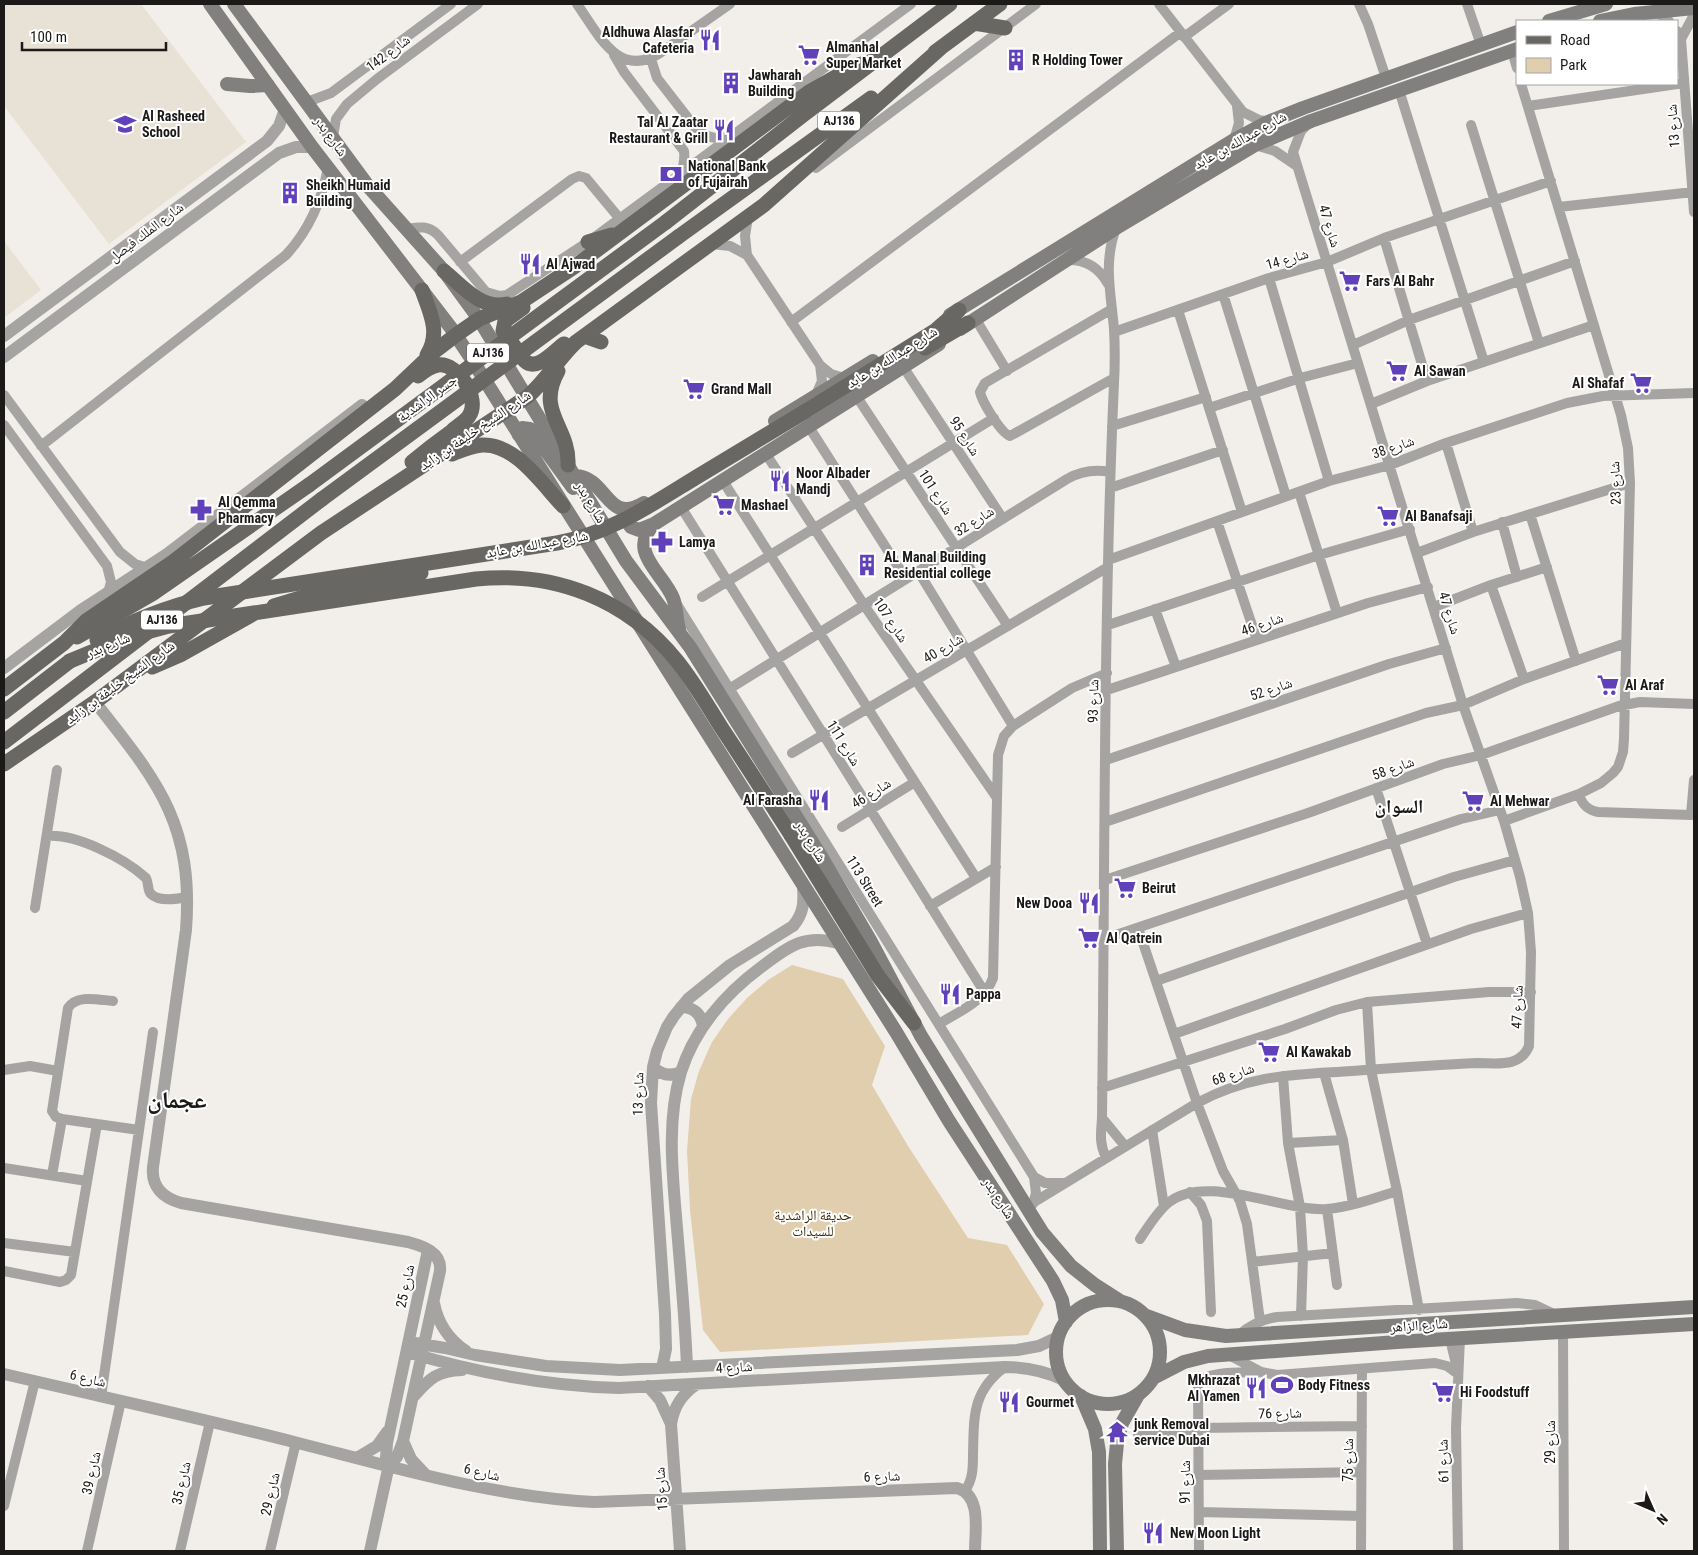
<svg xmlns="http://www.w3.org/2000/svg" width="1698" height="1555" viewBox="0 0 1698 1555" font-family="'Roboto Condensed','Noto Naskh Arabic',sans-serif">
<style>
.built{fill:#e8e1d6}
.green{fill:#e0ceaf}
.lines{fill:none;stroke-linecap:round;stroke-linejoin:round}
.minor{stroke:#a5a4a2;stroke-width:10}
.tertiary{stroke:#a5a4a2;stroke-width:12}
.secondary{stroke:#82807e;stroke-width:14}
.primary{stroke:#696763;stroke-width:15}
.primary-bridge{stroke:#696763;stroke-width:15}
.labels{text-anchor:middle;stroke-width:4;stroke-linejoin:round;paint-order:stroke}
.shield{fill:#fff;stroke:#5f5f5d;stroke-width:1}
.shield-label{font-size:12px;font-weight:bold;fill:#1b1a18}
.poi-label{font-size:14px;font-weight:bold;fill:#1b1a18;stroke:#fff;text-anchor:start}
.street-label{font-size:14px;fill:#1b1a18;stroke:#fff}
.park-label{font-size:14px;fill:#392809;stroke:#fff}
.district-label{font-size:19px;font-weight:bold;fill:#1b1a18;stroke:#fff}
.town-label{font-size:24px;font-weight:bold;fill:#1b1a18;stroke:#fff}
</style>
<rect width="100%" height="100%" fill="#f2efea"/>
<!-- built -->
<path class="built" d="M4 4H141L246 142 109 244 4 106Z
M4 241 41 290 4 318Z"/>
<!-- green -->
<path class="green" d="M792 965 843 979 885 1046 872 1085 908 1146 968 1238 1007 1245 1044 1304 1028 1335 720 1352 703 1330 690 1210 687 1151 691 1099 699 1071 712 1042 728 1019 747 998 768 980Z"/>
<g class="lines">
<!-- minor -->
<path class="minor" d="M577 4C597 32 618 80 660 53L730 4
M1159 4 1243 112 1259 120 1268 122
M1359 4 1368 24 1386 78
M1467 4 1481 45
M1656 12 1669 21
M1677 31 1681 39 1694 212
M1184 37 1229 4
M1681 39 1694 15
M1512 51 1517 68
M614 55 624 72 684 151C685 160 684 166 680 174
M651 59 657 78 695 127C705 137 714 140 728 137
M1399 90 1484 362
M307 102 331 93 451 4
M1528 106 1684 83
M1471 125 1539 343
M333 137 336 119 347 104 377 79 478 4
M1234 140 1239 123 1237 106
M1255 145 1275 151 1297 166
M816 168 1036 4
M1559 207 1693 192
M748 217 745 236 747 255 820 365 831 374 844 378
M406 229C419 227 428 225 438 235L486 292 500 296 507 295 588 242 911 4
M1384 238 1427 381
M711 244 730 246 747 255
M1066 260C1085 259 1099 267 1108 284
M460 262 572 179 579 176 586 178 620 219
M1269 278 1329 481
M1223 294 1286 496
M1112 309 985 383 980 392C982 402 1001 433 1010 436L1114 378
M1178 310 1242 512
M975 318 1007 371
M791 322 1181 32
M1114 332 1269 278 1327 262 1384 238 1551 181
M1353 345 1409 320 1575 261
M904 368 1003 519
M4 395 120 552 135 564 148 568
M816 395 822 381 820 365
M857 397 1008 626
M1371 404 1427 381 1594 325
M1209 408 1300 378 1358 363
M4 425 107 566 111 582 108 593
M1112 426 1206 397
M809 427 906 579
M1446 443 1473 532
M41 446 286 255C309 230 322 201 328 167
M766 454 864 605 997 798
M723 481 976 878
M1110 488 1223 450
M1299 492 1337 613
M681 507 985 993
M1530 514 1576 661
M1217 521 1257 640
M1502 522 1517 577
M1417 553 1473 532 1630 483
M1108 560 1329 481 1390 465 1446 443 1567 403 1603 396 1694 393
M918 571 1013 726
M1491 585 1524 679
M702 597 994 418
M676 603 1034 1177 1036 1193 1033 1204
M1434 607 1491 585 1547 567
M1155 609 1176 667
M1108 625 1319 555 1410 529
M729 689 1067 479C1081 471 1094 469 1110 472
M1107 690 1368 603 1428 587
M792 753 1108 567
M1106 760 1389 664 1446 648
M1376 788 1427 944
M1579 794C1582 805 1588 810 1598 812L1691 815 1694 780
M1504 821 1579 794 1601 783 1613 773 1618 767 1623 752 1624 739 1630 483 1628 448 1621 415 1521 84
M1105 822 1426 713 1463 705 1524 679 1626 643
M842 827 915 782
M47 836C77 834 124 858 146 878 149 883 147 890 151 894 159 902 178 899 187 897
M1105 880 1308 813 1443 764 1481 755 1619 706 1640 702 1694 704
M930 906 996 867
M35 908 57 770
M1138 928 1197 1103 1223 1171 1240 1201 1247 1224 1260 1321
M1104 939 1461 819 1500 810
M1156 981 1454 877 1515 860
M113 1001C99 1000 77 994 68 1008L52 1111 56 1117 62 1119 139 1130
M1367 1002 1371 1070 1397 1191 1419 1310
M939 1024C958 1012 985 1001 993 978L998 755 1004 736 1013 726 1072 688 1107 673
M1174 1034 1471 929 1528 913
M4 1070 30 1066 58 1071
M1324 1073 1343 1140 1353 1204
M1283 1076 1288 1143 1300 1207 1303 1256 1301 1316
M1102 1088 1285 1029 1336 1010 1367 1002 1489 992H1531
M1102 1118 1125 1146
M1152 1130 1164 1206
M1288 1143 1343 1140
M1106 1157C1099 1144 1101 1133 1102 1118 1105 873 1103 628 1114 383 1115 365 1115 347 1114 329 1111 293 1103 263 1116 228
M4 1168 87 1181
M52 1175 62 1119
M1034 1177 1045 1183H1065
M1190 1192 1201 1205 1207 1221 1211 1312
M1026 1207 1197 1103C1251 1074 1293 1075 1352 1071 1394 1068 1436 1065 1477 1063 1497 1063 1520 1068 1529 1046L1531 952 1528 913 1520 877 1504 821 1463 705 1293 152 1301 131 1308 124
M1327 1209 1337 1285
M1140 1239C1148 1227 1157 1212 1168 1203 1205 1172 1283 1212 1327 1209 1351 1207 1375 1198 1397 1191
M4 1243 75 1252
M1252 1262 1333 1253
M4 1271 60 1282 66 1280 71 1275 97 1124
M1563 1332 1564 1551
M1239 1335C1250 1325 1262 1319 1277 1317L1517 1303 1535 1305 1556 1315
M1450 1339 1457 1368
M1229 1355 1261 1372 1277 1375 1435 1363 1447 1366 1458 1374
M101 1397 153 1032
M1198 1428 1362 1426
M1138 1434 1198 1435
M1199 1475 1361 1472
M965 1491C973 1479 973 1468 973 1454 974 1417 972 1391 1005 1367
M4 1506 35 1381
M1199 1512 1361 1516
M87 1551 121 1401
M180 1551 210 1422
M270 1551 296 1442
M1199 1551 1198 1383C1207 1370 1245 1373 1260 1372
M1361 1551 1362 1369
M1458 1551 1456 1428 1460 1338"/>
<!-- tertiary -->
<path class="tertiary" d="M4 336 267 141 279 126 285 109
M4 357 279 153 296 147H312
M4 668 81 610 167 554 362 405
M95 702C157 781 194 823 186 930L153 1167C151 1187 163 1198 181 1203L408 1242C423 1246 442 1252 440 1271L403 1441 397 1457 389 1465 370 1551
M681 1007C693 1007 701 1013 703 1026
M653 1067C661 1075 670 1077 681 1072
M434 1303C438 1324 448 1339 466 1351
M409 1342 445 1348 475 1355 546 1366 620 1370 1017 1350 1039 1346 1058 1337
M407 1352C477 1373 545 1386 619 1388L1005 1367C1026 1367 1045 1371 1064 1380
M687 1367C685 1316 680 1266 676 1216 672 1169 667 1118 681 1072 694 1030 725 994 760 968 787 948 803 933 838 943
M662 1368 666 1349 665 1314 651 1103 653 1067 657 1051 667 1027 674 1016 688 999 730 965 793 926C804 913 804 902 803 887
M4 1374C102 1397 201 1418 298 1443 396 1468 494 1497 594 1502L957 1488C982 1495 975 1531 975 1551
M648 1386 660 1400 671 1424
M414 1396C430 1378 437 1371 462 1370
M403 1441 411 1459 425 1474
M357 1458 377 1446 387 1432
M389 1465 386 1458 387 1443 428 1250
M680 1551 671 1424C674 1406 682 1394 697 1384"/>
<!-- secondary -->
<path class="secondary" d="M210 4 312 147 451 328 469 355 896 1032 949 1121 1053 1281 1062 1300 1066 1322
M234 4 368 186 444 271 479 319 626 561 690 647 822 858 870 940 921 1036 1042 1232 1071 1266 1095 1285 1120 1301
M1549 21 1606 4
M1600 21 1634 14 1694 8
M227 84 250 86 268 85
M950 315 1234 140 1268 122 1303 108 1517 32
M960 329 1116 228 1255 145 1311 121 1517 49
M775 421 873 361
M519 435 518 433 522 428 530 429 573 488
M575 476C608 477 606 526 644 503
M635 509C629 515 625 520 631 527L639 530 654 524
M679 629C676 619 677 608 673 598 663 573 627 552 654 524L939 344
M1056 1352a52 52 0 1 1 104 0a52 52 0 1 1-104 0Z
M1147 1316 1185 1330 1226 1336 1694 1307
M1153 1378 1184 1362 1208 1356 1397 1342 1694 1324
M1081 1396 1095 1429 1099 1452 1100 1551
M1117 1551 1115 1464 1117 1443 1122 1423 1138 1395"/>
<!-- primary -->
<path class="primary" d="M974 23 1005 28
M935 52 1000 4
M666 222 803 115 950 4
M678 237 871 98
M588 242 612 235
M444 271C462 286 481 310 507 304
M422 290C430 312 441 333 427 355
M523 308 505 321 503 331 525 361C537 372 554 351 564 344
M584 336 601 342
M925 348 968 323
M558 371C535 412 570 427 568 465
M806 411 936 330 959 310
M452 454C462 450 471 446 482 445 515 443 542 484 563 506
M412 462C425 451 438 441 452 431 457 426 465 422 469 416 481 399 458 362 438 365 431 366 424 371 418 376
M274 606 307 596 354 586
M77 637 152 594 309 485
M152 667 182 654 253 614
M4 689 64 643 86 621 173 562 395 389 435 351 456 335 479 319 521 302 574 267 809 92 855 66 873 61
M4 712 70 661
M4 742 322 499
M4 764 95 702 321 533 527 397C546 381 558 359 576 342L764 205 943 46
M791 835 878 976 914 1023"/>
<!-- primary-bridge -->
<path class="primary-bridge" d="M309 485 666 222
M322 499 678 237
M354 586 421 573
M97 640C131 621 166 607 204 598L557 543C609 534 651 505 695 478 732 456 769 433 806 411
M70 661 128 637 169 626 476 579C555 571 627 599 677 661 694 682 707 705 721 727 745 763 768 799 791 835"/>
</g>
<!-- icons -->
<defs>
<g id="restaurant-bare" transform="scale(1.725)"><path d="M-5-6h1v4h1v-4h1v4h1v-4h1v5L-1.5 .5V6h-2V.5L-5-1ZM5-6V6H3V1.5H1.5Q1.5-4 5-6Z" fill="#6041b9" stroke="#fff" stroke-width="2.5" paint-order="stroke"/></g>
<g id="supermarket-bare" transform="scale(1.725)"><path d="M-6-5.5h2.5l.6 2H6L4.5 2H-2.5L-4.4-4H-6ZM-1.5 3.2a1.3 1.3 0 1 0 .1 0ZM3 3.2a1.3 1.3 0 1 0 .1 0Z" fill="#6041b9" stroke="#fff" stroke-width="2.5" paint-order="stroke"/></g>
<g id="building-bare" transform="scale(1.725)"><path d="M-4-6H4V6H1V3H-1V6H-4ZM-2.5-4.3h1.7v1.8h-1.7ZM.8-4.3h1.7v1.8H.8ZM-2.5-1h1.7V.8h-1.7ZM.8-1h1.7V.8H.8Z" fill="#6041b9" stroke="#fff" stroke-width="2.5" paint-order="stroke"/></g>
<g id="school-bare" transform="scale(1.725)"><path d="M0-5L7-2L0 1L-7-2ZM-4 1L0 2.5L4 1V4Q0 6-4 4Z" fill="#6041b9" stroke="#fff" stroke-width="2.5" paint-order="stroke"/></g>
<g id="bank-bare" transform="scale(1.725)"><path d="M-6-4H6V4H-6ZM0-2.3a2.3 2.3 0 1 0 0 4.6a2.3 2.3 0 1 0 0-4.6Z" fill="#6041b9" stroke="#fff" stroke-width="2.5" paint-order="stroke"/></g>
<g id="pharmacy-bare" transform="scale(1.725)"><path d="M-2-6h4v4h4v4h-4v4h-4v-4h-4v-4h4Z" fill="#6041b9" stroke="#fff" stroke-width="2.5" paint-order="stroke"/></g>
<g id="stadium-bare" transform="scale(1.725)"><path d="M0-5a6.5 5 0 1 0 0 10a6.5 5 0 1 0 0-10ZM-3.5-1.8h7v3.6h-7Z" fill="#6041b9" stroke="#fff" stroke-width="2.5" paint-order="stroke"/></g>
<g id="temple-bare" transform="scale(1.725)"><path d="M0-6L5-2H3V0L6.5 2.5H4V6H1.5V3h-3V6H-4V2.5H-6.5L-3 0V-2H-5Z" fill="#6041b9" stroke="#fff" stroke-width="2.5" paint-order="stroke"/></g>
</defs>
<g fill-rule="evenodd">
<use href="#restaurant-bare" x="710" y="40"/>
<use href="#supermarket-bare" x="809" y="55"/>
<use href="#building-bare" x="1016" y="60"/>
<use href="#building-bare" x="731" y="83"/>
<use href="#school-bare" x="125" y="124"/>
<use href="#restaurant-bare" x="724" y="130"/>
<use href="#bank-bare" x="671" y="174"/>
<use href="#building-bare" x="290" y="193"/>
<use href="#restaurant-bare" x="530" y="264"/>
<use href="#supermarket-bare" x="1350" y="281"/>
<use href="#supermarket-bare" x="1397" y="371"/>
<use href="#supermarket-bare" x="1641" y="383"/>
<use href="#supermarket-bare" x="694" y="389"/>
<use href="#restaurant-bare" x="780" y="481"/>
<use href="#supermarket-bare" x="724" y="505"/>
<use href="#pharmacy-bare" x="201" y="510"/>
<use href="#supermarket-bare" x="1388" y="516"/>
<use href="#pharmacy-bare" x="662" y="542"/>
<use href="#building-bare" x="867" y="565"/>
<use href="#supermarket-bare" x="1608" y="685"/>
<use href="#restaurant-bare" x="819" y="800"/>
<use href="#supermarket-bare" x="1473" y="801"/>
<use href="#supermarket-bare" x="1125" y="888"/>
<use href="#restaurant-bare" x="1089" y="903"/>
<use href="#supermarket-bare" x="1089" y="938"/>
<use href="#restaurant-bare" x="950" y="994"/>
<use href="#supermarket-bare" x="1269" y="1052"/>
<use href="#stadium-bare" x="1282" y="1385"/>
<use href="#restaurant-bare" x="1256" y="1388"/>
<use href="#supermarket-bare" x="1443" y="1392"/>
<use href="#restaurant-bare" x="1009" y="1402"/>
<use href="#temple-bare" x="1117" y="1432"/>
<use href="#restaurant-bare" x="1153" y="1533"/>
</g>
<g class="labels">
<!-- shield labels -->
<g class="shield">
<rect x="818" y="111.5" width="42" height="19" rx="4"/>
<rect x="467" y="343.5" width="42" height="19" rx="4"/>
<rect x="141" y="610.5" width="42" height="19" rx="4"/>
</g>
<g class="shield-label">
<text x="839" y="125">AJ136</text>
<text x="488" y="357">AJ136</text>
<text x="162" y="624">AJ136</text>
</g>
<!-- poi labels -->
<g class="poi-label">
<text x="694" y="37" text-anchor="end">Aldhuwa Alasfar<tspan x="694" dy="16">Cafeteria</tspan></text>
<text x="826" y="52">Almanhal<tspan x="826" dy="16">Super Market</tspan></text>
<text x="1032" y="65">R Holding Tower</text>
<text x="748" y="80">Jawharah<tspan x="748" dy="16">Building</tspan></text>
<text x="142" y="121">Al Rasheed<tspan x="142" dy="16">School</tspan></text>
<text x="708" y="127" text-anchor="end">Tal Al Zaatar<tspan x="708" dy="16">Restaurant &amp; Grill</tspan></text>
<text x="688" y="171">National Bank<tspan x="688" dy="16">of Fujairah</tspan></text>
<text x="306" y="190">Sheikh Humaid<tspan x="306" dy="16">Building</tspan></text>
<text x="546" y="269">Al Ajwad</text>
<text x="1366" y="286">Fars Al Bahr</text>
<text x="1414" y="376">Al Sawan</text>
<text x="1624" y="388" text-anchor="end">Al Shafaf</text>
<text x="711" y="394">Grand Mall</text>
<text x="796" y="478">Noor Albader<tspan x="796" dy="16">Mandj</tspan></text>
<text x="218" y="507">Al Qemma<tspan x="218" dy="16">Pharmacy</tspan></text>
<text x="741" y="510">Mashael</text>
<text x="1405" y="521">Al Banafsaji</text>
<text x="679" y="547">Lamya</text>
<text x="884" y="562">AL Manal Building<tspan x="884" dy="16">Residential college</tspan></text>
<text x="1625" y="690">Al Araf</text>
<text x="802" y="805" text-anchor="end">Al Farasha</text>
<text x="1490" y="806">Al Mehwar</text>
<text x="1142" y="893">Beirut</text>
<text x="1072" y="908" text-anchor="end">New Dooa</text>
<text x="1106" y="943">Al Qatrein</text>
<text x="966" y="999">Pappa</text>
<text x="1286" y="1057">Al Kawakab</text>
<text x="1240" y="1385" text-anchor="end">Mkhrazat<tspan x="1240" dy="16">Al Yamen</tspan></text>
<text x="1298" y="1390">Body Fitness</text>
<text x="1460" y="1397">Hi Foodstuff</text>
<text x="1026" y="1407">Gourmet</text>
<text x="1134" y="1429">junk Removal<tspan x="1134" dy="16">service Dubai</tspan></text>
<text x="1170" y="1538">New Moon Light</text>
</g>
<!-- street labels -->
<g class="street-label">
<text transform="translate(388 53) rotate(-37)" y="5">شارع 142</text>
<text transform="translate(1673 126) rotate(-94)" y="5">شارع 13</text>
<text transform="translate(331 136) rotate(54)" y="5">شارع بدر</text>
<text transform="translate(1240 140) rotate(-29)" y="5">شارع عبدالله بن عابد</text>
<text transform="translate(1330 226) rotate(73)" y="5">شارع 47</text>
<text transform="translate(146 232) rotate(-37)" y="5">شارع الملك فيصل</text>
<text transform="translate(1287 259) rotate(-16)" y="5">شارع 14</text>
<text transform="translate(892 357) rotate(-32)" y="5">شارع عبدالله بن عابد</text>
<text transform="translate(427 398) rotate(-36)" y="5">جسر الراشدية</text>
<text transform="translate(475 430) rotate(-34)" y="5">شارع الشيخ خليفة بن زايد</text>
<text transform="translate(965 436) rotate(57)" y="5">شارع 95</text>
<text transform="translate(1393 447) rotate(-19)" y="5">شارع 38</text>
<text transform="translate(1615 483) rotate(-92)" y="5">شارع 23</text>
<text transform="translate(936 492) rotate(57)" y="5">شارع 101</text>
<text transform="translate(591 502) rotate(59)" y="5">شارع بدر</text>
<text transform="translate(974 521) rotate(-32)" y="5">شارع 32</text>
<text transform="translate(537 544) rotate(-10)" y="5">شارع عبدالله بن عابد</text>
<text transform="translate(1450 613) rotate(73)" y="5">شارع 47</text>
<text transform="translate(891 620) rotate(56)" y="5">شارع 107</text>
<text transform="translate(1262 624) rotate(-19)" y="5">شارع 46</text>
<text transform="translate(108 645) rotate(-22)" y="5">شارع بدر</text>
<text transform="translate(943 648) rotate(-31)" y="5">شارع 40</text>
<text transform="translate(120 682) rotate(-36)" y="5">شارع الشيخ خليفة بن زايد</text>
<text transform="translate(1271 689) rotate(-19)" y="5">شارع 52</text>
<text transform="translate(1093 701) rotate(-89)" y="5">شارع 93</text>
<text transform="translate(844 743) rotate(58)" y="5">شارع 111</text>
<text transform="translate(1393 768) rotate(-20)" y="5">شارع 58</text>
<text transform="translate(871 793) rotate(-32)" y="5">شارع 46</text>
<text transform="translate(811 841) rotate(58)" y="5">شارع بدر</text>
<text transform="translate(865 881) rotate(58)" y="5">113 Street</text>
<text transform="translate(1517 1007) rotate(-88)" y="5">شارع 47</text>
<text transform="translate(1233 1074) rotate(-18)" y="5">شارع 68</text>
<text transform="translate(638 1094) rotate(-89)" y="5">شارع 13</text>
<text transform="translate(999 1198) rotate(57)" y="5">شارع بدر</text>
<text transform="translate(405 1286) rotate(-78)" y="5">شارع 25</text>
<text transform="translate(1419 1325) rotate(-4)" y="5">شارع الزاهر</text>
<text transform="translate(734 1367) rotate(-3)" y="5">شارع 4</text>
<text transform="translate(88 1378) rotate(13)" y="5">شارع 6</text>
<text transform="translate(1280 1413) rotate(-1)" y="5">شارع 76</text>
<text transform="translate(1550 1442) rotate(-90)" y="5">شارع 29</text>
<text transform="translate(1348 1460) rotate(-90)" y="5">شارع 75</text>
<text transform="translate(1443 1461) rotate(-91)" y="5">شارع 61</text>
<text transform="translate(482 1472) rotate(13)" y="5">شارع 6</text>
<text transform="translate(91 1473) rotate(-77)" y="5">شارع 39</text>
<text transform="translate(882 1476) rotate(-2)" y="5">شارع 6</text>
<text transform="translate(1185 1482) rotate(-90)" y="5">شارع 91</text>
<text transform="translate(181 1483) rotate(-77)" y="5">شارع 35</text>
<text transform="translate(661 1489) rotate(-94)" y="5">شارع 15</text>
<text transform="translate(270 1494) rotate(-77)" y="5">شارع 29</text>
</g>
<!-- park labels -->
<g class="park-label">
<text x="813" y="1220">حديقة الراشدية<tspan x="813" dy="16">للسيدات</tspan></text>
</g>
<!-- district labels -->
<g class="district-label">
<text x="1399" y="813">السوان</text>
</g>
<!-- town labels -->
<g class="town-label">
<text x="177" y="1108">عجمان</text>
</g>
</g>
<!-- border -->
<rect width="1698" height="1555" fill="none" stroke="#1b1a18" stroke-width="10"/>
<!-- legend -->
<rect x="1516" y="20" width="162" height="65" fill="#ffffff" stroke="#a4a3a3"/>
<rect x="1526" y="36" width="25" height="8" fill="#696763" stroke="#a4a3a3"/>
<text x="1560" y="45" font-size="15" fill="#1b1a18">Road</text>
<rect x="1526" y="58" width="25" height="15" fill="#e0ceaf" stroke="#a4a3a3"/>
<text x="1560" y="70" font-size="15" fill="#1b1a18">Park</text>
<!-- north arrow -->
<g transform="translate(1653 1510) rotate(135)" stroke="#ffffff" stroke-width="4" paint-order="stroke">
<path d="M0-4L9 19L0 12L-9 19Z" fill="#1b1a18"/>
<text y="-8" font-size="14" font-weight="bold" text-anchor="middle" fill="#1b1a18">N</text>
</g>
<!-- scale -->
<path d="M22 42v8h144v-8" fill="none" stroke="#1b1a18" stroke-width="2.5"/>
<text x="30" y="42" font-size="15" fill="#1b1a18" stroke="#ffffff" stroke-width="4" paint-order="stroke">100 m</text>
</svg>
